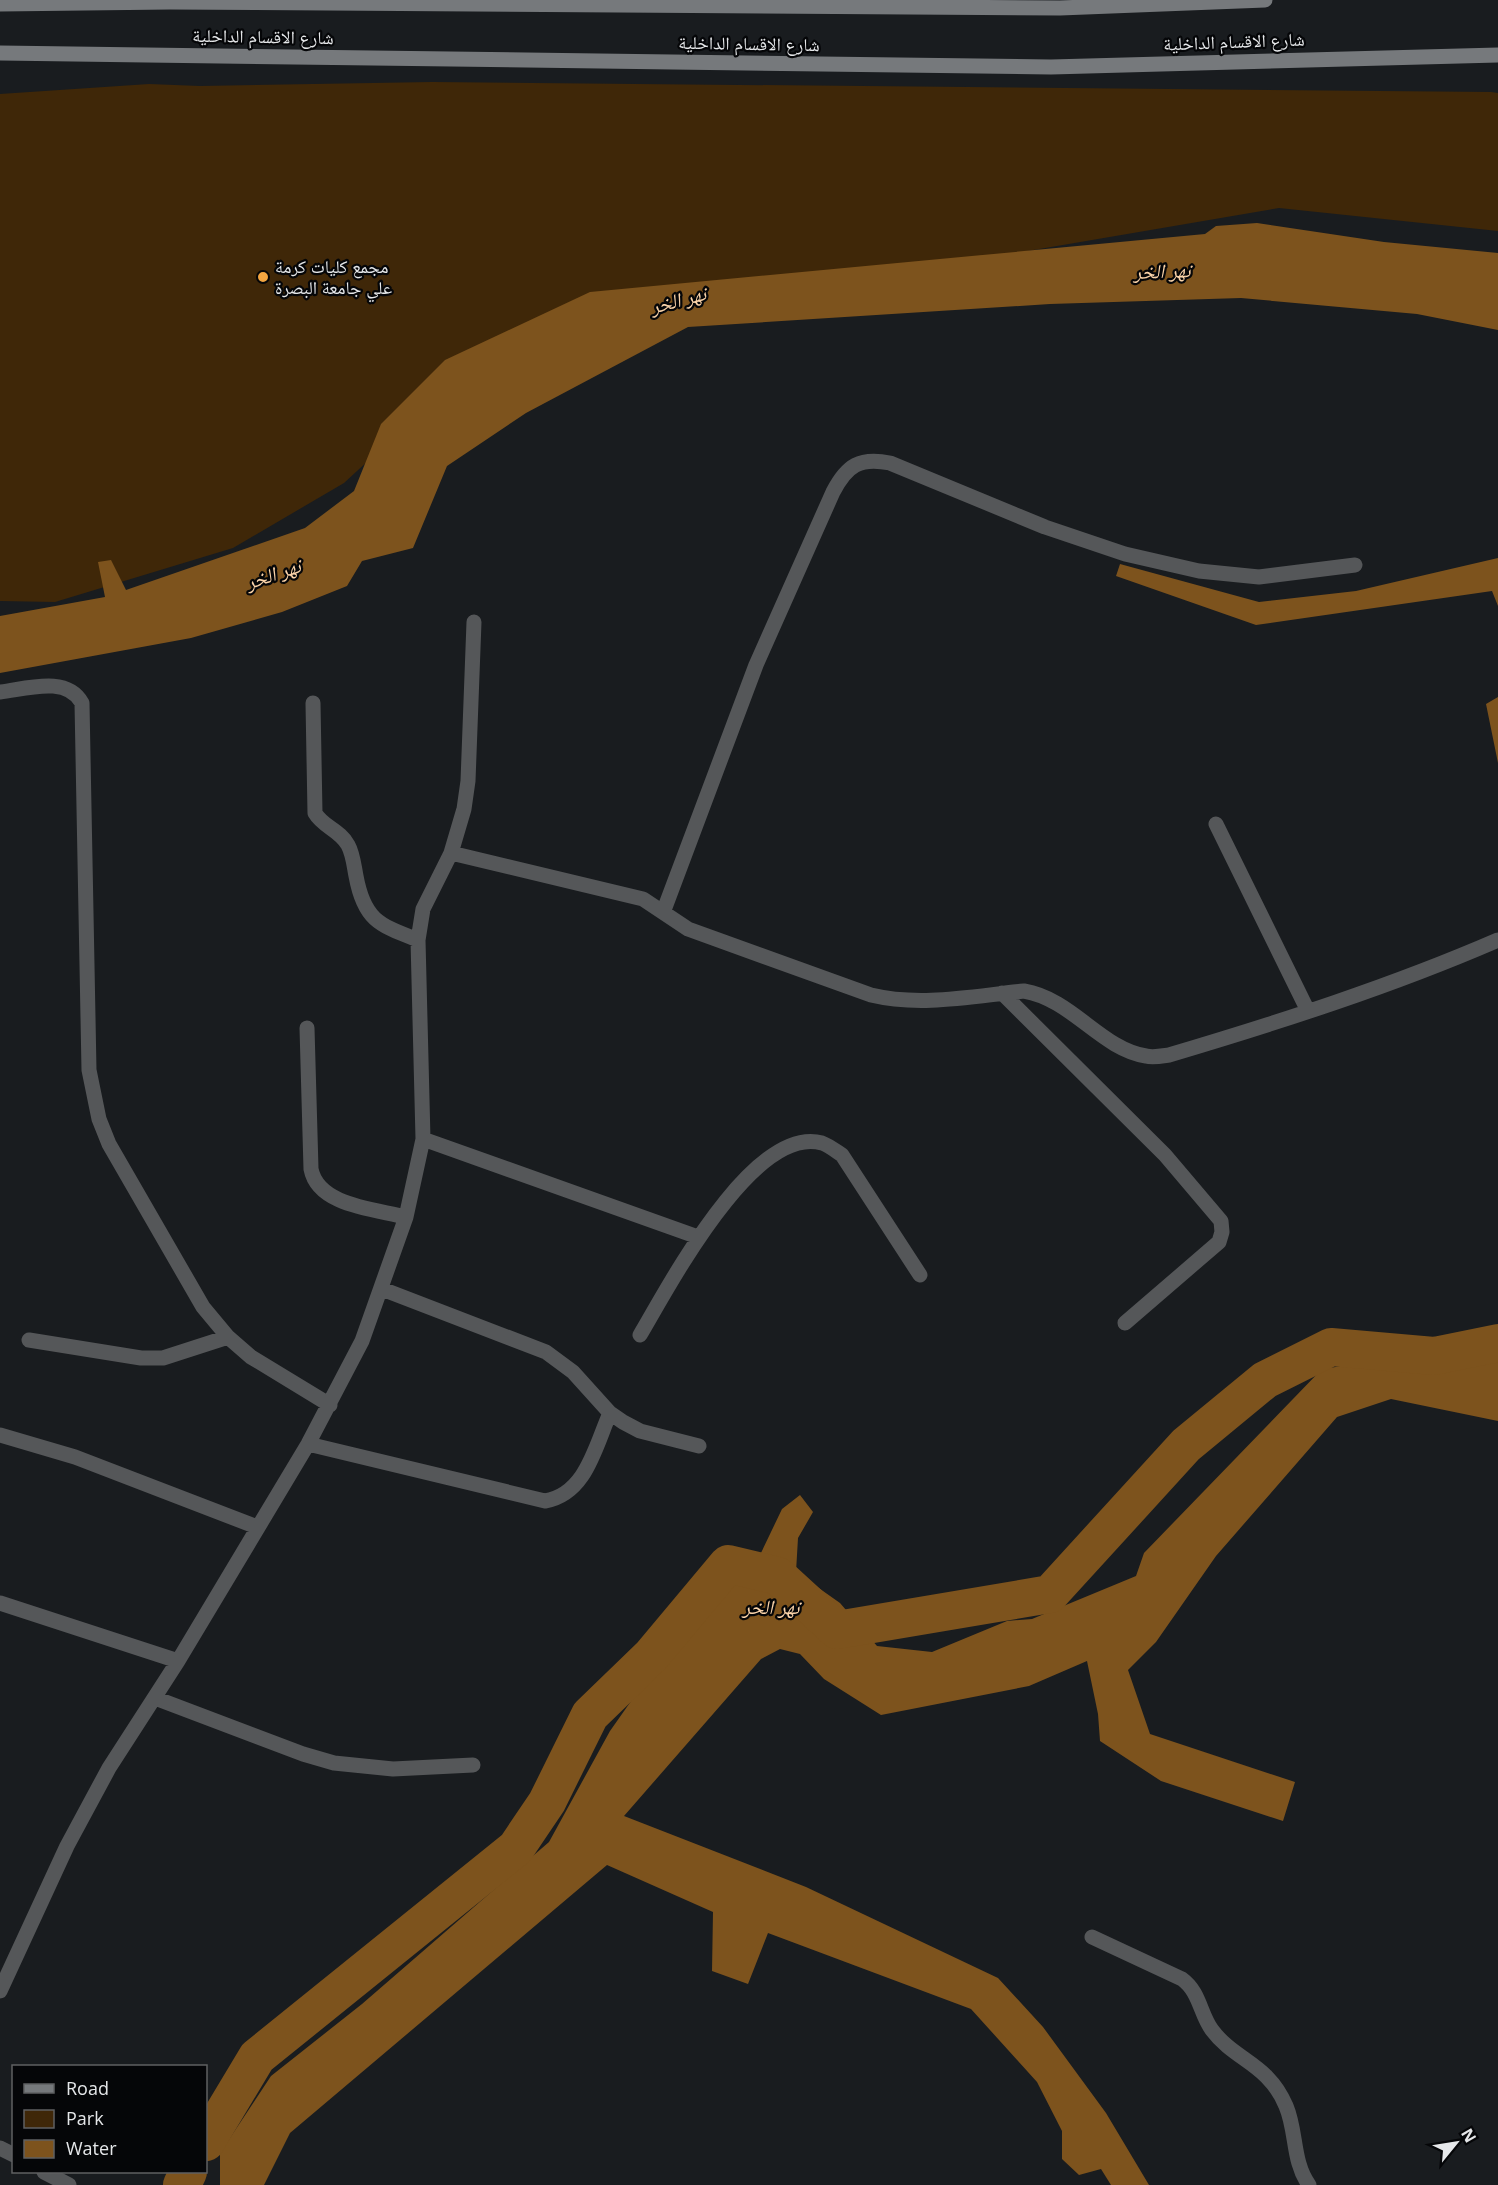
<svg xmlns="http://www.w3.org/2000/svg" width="1498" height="2185" viewBox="0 0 1498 2185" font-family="'Open Sans','Noto Naskh Arabic',sans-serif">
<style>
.green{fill:#3f2708}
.water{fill:#7d531d}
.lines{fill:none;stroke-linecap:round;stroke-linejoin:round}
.river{stroke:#7d531d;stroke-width:38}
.street{stroke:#555759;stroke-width:15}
.secondary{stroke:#76797c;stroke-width:15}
.poi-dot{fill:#f2a541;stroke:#050608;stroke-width:2}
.labels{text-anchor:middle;stroke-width:4.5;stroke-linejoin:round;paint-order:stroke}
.street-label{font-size:18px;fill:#e5e7e9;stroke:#050608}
.poi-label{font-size:18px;fill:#e5e7e9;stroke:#050608;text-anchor:start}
.water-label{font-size:20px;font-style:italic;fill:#fad3a9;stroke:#050608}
</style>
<rect width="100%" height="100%" fill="#191c1f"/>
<!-- green -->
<path class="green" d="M432 82 1491 92 1498 93V231L1279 208 497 342 344 483 233 548 55 602 0 601V94L149 84 200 86Z"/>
<!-- water -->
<path class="water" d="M1257 223 1384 242 1498 253V330L1417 314 1241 298 1050 304 688 327 526 413 447 466 413 548 362 561 347 586 282 612 191 638 0 673V616L105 597 98 562 111 560 126 590 305 528 354 491 381 424 445 360 590 292 1205 234 1216 226Z
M1498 558V606L1492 591 1256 625 1116 576 1120 564 1259 602 1356 591Z
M1498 697V763L1486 704Z
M1498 1360V1421L1391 1399 1337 1417 1216 1556 1156 1642 1128 1670 1150 1734 1295 1782 1283 1821 1161 1781 1100 1741 1098 1714 1087 1661 1029 1686 881 1715 824 1679 800 1654 780 1649 761 1659 624 1816 806 1887 998 1978 1043 2027 1106 2113 1149 2185H1111L1101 2169 1079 2175 1062 2159V2131L1037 2082 971 2009 768 1933 748 1984 712 1971 713 1912 607 1865 290 2133 264 2185H220V2153L271 2076 362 2004 549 1842 610 1731 648 1677 760 1555 782 1509 800 1495 813 1512 798 1538 796 1572 840 1603 877 1646 932 1652 1007 1621 1032 1619 1136 1576 1144 1553 1322 1369 1370 1362Z"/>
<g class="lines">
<!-- river -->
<path class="river" d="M206 2142 257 2057 516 1848 547 1802 590 1715 651 1656 728 1564 778 1576 837 1630 1050 1594 1186 1445 1265 1380 1331 1347 1434 1356 1498 1343
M182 2185 188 2172"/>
<!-- street -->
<path class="street" d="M0 692C26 689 67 675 82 703L89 1070 99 1119 109 1144 203 1307 228 1337 251 1357 330 1405
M313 703 315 813C323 827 340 830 348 845 353 854 354 866 356 876 364 920 379 925 418 940
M1216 824 1308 1011
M451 853 643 899 688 929 871 995C921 1007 973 996 1024 991 1072 999 1101 1049 1146 1056 1153 1058 1162 1056 1169 1055 1280 1022 1392 986 1498 940
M664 910 756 665 833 492C847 465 860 457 890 463L1045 527 1125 554 1199 571 1259 577 1355 565
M1002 993 1165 1155 1221 1221 1222 1232 1219 1242 1125 1323
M307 1028 311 1169C318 1206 375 1209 406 1217
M423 1139 698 1237
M382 1289 546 1352 573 1372 610 1413 623 1422 640 1431 699 1446
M640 1335C668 1288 753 1124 822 1143 828 1145 836 1151 842 1155L920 1275
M29 1340 141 1358H163L228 1337
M0 1435 75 1457 257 1527
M308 1444 545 1501C586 1494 595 1447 610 1413
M0 1603 178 1661
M155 1698 303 1754 334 1763 393 1769 473 1765
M1092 1937 1182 1979C1200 1992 1200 2014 1212 2030 1235 2061 1268 2063 1286 2106 1297 2132 1292 2161 1309 2185
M0 1991 67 1846 109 1768 178 1661 308 1444 362 1341 406 1217 423 1139 418 940 423 909 451 853 464 809 468 781 474 622
M0 2148 14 2155
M44 2172 69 2185"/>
<!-- secondary -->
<path class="secondary" d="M0 4 170 2 1060 8 1265 0
M0 53 1051 67 1498 55"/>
</g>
<!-- markers -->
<circle class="poi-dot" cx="263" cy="277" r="6"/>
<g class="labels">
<!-- street labels -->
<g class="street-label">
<text transform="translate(263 37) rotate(1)" y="6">شارع الاقسام الداخلية</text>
<text transform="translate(1234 42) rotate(-2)" y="6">شارع الاقسام الداخلية</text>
<text transform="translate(749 44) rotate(1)" y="6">شارع الاقسام الداخلية</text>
</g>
<!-- poi labels -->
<g class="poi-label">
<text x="275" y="273">مجمع كليات كرمة<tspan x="275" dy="21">علي جامعة البصرة</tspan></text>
</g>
<!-- water labels -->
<g class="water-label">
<text transform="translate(1162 271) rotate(-2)" y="7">نهر الخر</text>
<text transform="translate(678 300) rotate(-15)" y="7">نهر الخر</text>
<text transform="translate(273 574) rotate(-19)" y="7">نهر الخر</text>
<text x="771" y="1614">نهر الخر</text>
</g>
</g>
<!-- legend -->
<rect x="12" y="2065" width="195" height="108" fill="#050608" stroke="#5f6062" stroke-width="1.5"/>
<rect x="24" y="2084" width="30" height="9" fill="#76797c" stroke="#5f6062" stroke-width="1.5"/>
<text x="66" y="2095" font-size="18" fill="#e5e7e9">Road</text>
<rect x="24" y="2110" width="30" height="18" fill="#3f2708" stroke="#5f6062" stroke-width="1.5"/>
<text x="66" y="2125" font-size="18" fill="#e5e7e9">Park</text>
<rect x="24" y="2140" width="30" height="18" fill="#7d531d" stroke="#5f6062" stroke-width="1.5"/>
<text x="66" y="2155" font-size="18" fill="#e5e7e9">Water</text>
<!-- north arrow -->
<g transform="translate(1456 2143) rotate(60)" stroke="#050608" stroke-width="4.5" paint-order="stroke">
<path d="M0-4.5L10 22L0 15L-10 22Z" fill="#e5e7e9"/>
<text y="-9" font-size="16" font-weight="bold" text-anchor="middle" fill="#e5e7e9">N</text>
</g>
</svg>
